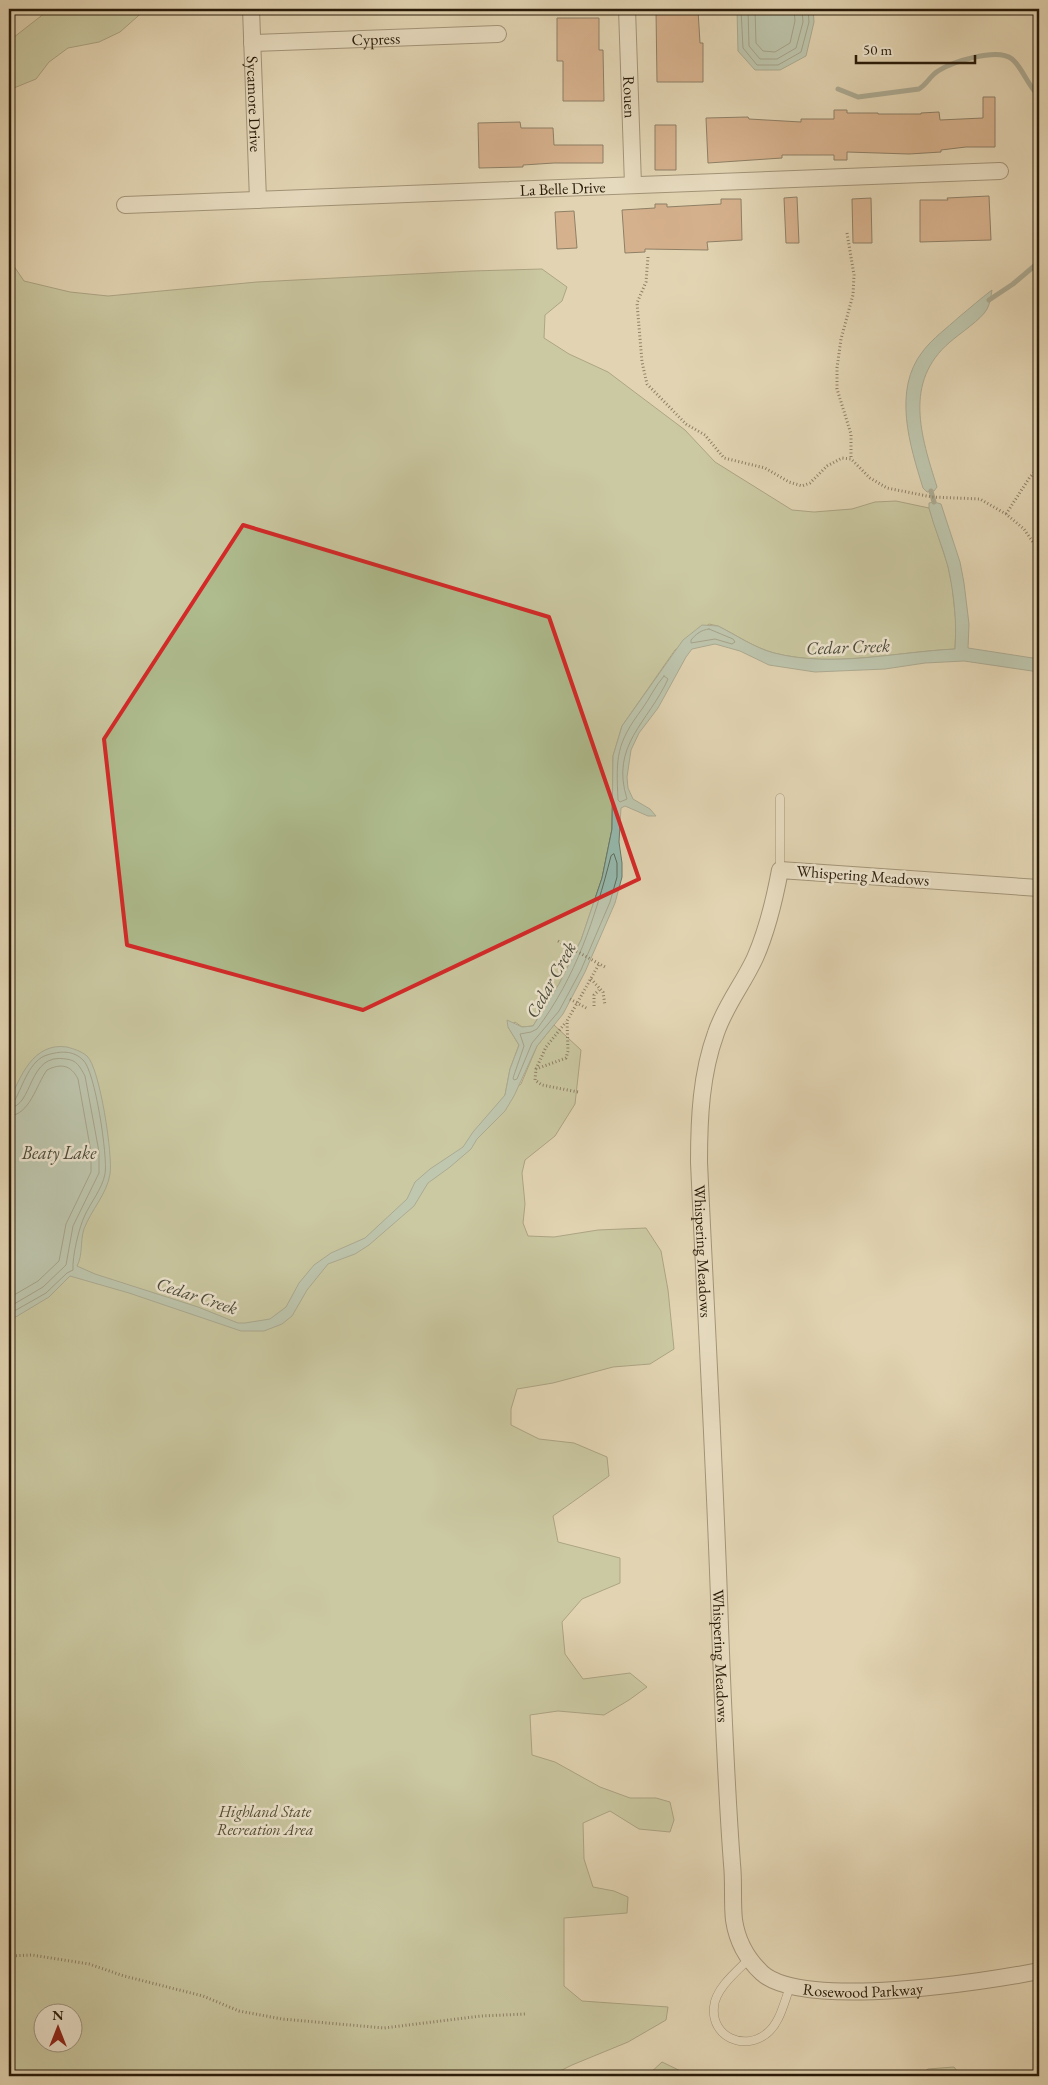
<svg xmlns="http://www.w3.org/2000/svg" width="1048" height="2085" viewBox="0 0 1048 2085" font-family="'EB Garamond',serif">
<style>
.green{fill:#afbd8f;stroke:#6c6c4c;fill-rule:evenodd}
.water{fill:#95b8ac;stroke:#6a796b}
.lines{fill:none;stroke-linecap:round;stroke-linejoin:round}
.shore{stroke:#5f6a5a;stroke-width:1}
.stream{stroke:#6a796b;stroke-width:5}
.building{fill:#c78860;stroke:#291b09}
.lane-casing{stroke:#574933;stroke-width:9}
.street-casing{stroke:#574933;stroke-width:18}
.path{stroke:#291b09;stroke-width:3;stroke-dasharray:1 2.5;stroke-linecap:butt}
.lane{stroke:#ece3cd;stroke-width:8}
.street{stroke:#ece3cd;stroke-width:16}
.marked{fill:none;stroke:#d62828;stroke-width:4;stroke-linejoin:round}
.labels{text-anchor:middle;stroke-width:5;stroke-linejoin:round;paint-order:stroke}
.street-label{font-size:16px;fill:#291b09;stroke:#ece3cd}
.park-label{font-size:16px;font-style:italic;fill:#514c31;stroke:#ece3cd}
.water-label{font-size:18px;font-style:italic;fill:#494a3a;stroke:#ece3cd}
</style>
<rect width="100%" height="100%" fill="#e2d4b2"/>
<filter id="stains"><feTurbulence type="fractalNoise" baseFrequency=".004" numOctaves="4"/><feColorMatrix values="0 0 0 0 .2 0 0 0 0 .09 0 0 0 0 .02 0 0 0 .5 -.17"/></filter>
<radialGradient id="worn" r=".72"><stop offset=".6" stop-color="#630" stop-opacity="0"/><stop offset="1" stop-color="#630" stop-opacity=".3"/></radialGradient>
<!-- green -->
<path class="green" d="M50 9H146L120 32 99 42 68 48 49 62 36 79 9 90V41Z
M9 153H11C16 177 13 204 9 228Z
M9 259 24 281 70 292 108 296 257 282 472 271 542 269 567 287 562 301 545 315 544 338 569 354 608 372 685 430 715 462 792 510 814 512 852 509 875 502 896 501 929 508 948 566 952 585 956 624 955 649C895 652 834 668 774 653 755 648 736 635 718 626L709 624 675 650 622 726 613 756 612 829 602 878 581 940 559 984 533 1026 522 1027 515 1022 508 1027 519 1045 510 1069 505 1095 521 1084 537 1046 554 1025 581 1050 575 1104 555 1136 525 1160 522 1173 525 1204 523 1223 528 1236 554 1237 598 1230 646 1228 661 1251 668 1290 674 1349 650 1364 613 1367 553 1383 517 1389 511 1409V1425L539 1439 574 1443 607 1457 609 1476 553 1516 558 1542 620 1558V1583L582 1599 562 1622 565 1654 583 1679 630 1673 647 1687 629 1700 604 1715 558 1711 530 1715 532 1755 555 1762 600 1787 630 1798H656L670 1802 674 1820 670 1832 639 1829 610 1811 583 1823 584 1859 593 1887 614 1891 628 1897 627 1913 564 1918V1986L582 2001 668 2007 666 2020 628 2042 572 2065 550 2076H9ZM42 2012H72V2042H42Z
M662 2062 691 2076H647Z
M954 2067 961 2076H918L928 2069Z"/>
<!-- water -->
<path class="water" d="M737 9H813L814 22 806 56 780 70H755L738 51Z
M992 290C991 296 990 304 987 309 982 319 959 334 950 342 903 382 921 436 937 487L934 491 927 492 923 488C910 446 892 390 923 351 933 338 947 328 959 317 970 308 980 299 992 290Z
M934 502 941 504 960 562 964 583 969 624 968 648 1039 659V672L964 661 925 663 885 669 815 672 769 665 740 651 715 644 692 649 686 657 658 708 639 733 631 750 627 777 628 788 633 799 650 809 656 816H648L625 806 621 808 619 842 622 863V877L615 903 585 972 563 1014 537 1046 514 1096 505 1111 477 1139 471 1149 450 1167 428 1183 414 1206 369 1245 355 1254 328 1264 307 1290 292 1316 282 1324 264 1331H241L129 1293 70 1276 49 1297 9 1321V1102C20 1077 33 1042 67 1047 74 1049 81 1051 87 1056 100 1068 113 1156 110 1174 107 1194 91 1210 84 1229 80 1241 83 1255 77 1266L95 1274 198 1307 238 1323H245L270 1319 286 1307 299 1283 314 1265 331 1253 365 1238 407 1199 415 1182 430 1169 463 1147 473 1132 505 1095 510 1069 519 1045 508 1027 507 1020 522 1027 533 1026 559 984 581 940 602 878 612 829 613 756 622 726 683 640 702 625 718 626C736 635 755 648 774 653 833 668 895 652 955 649 957 621 954 594 948 567 943 547 934 528 929 508V503Z"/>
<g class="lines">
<!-- shore -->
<path class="shore" d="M741 9 743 48 757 65H778L801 52 809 22 808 9
M748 9 749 46 760 59H777L796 48 803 22 802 9
M755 9 756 43 763 51 775 52 790 43 795 21 794 9
M709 629 733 639 735 642 732 644 715 639 691 643V640C696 634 701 630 709 629Z
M664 676 668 679C648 723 610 745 627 799L620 802 618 800C616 757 616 744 642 709 650 698 655 686 664 676Z
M614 854 617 863V877L610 902 598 930 581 970 559 1011 532 1043 517 1079 514 1080 513 1078 524 1046 520 1034 531 1032 537 1029C576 977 595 918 611 856Z
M9 1102 15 1100C23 1085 30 1060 47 1055 60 1051 73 1050 83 1060 95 1070 108 1157 105 1174 102 1189 91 1202 85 1215 79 1227 72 1257 73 1270L67 1273 46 1293 9 1314
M9 1108C34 1107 27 1052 66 1059 77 1060 80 1067 85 1076L99 1152V1173L73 1226 66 1265 43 1287 9 1307
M9 1116C30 1115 36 1085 47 1070 61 1063 71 1065 78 1079L91 1152V1172L66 1224 59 1261 38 1281 9 1298"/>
<!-- stream -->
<path class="stream" d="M838 89 858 97 919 89C927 84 930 76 938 71 952 62 997 47 1012 59 1022 67 1028 86 1039 96
M989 300 1013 284 1039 262
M931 491 934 502"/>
</g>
<!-- building -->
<path class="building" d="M698 10 700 43H703V82H657L656 11Z
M557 18H599V50H603L604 101H563V61H557Z
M983 97H995V147H966L941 150V152L909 154 847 152V160H834V155H782V158L708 163 706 118 748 117 749 119 801 122V119H834V110H847V113H878V114H921V113L939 112 940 120 983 118Z
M520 122 521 128H553L554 145H603V163H554L523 165V167L479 168 478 123Z
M655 125H676V170H655Z
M989 196 991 240 920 242V200H948L947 198Z
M797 197 799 243H786L784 198Z
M871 198 872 243H853L852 199Z
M721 199H741L742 240 707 242 708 250 645 249V252L625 253 622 210 655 208V204H667V207L721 204Z
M574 211 577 248 557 249 555 212Z"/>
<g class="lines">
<!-- lane casing -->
<g class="lane-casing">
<path id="lane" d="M780 798V870
M749 1959C737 1971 715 1989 714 2007 711 2037 744 2051 766 2034 780 2024 784 2002 790 1987"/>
</g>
<!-- street casing -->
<g class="street-casing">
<g id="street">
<path id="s1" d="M251 9 258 200"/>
<path id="s2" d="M627 9 633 185"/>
<path id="s3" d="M252 43 498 34"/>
<path id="s4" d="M125 205 1000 171"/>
<path id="s5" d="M1039 888 780 870C775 897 766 933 755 958 743 984 725 1006 716 1033 701 1074 699 1118 699 1162 706 1316 715 1471 720 1627 723 1706 726 1785 732 1864 734 1883 732 1902 734 1920 737 1940 747 1959 762 1973 803 2010 984 1982 1039 1971"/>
</g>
</g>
<!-- path -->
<path class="path" d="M847 233 854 275 853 295 841 339 837 368V389L851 434V459
M648 257 646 282 637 303 642 362 647 384 686 424 705 435 724 458 765 468 789 482 802 486 810 483 827 466 842 458 851 459 870 478 887 488 932 497 980 499 1006 514 1024 529 1039 551
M1006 514 1030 477 1039 468
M558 941 605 967
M591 979 603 992 605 1005
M570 999 588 1009
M594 1006V995L599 990
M536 1069 546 1047 566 1022
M578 1092 542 1085 535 1080 536 1069 566 1058 568 1051 567 1021 599 964
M9 1956 32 1955 89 1964 124 1976 203 1996 239 2011 282 2019 384 2028 481 2016 526 2014"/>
<!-- lane -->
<use href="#lane" class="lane"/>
<!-- street -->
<use href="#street" class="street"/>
</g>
<!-- marked area -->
<path d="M0 0H1048V2085H0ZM243 525 549 617 639 879 363 1010 127 945 104 739Z" fill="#e2d4b2" fill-opacity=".55" fill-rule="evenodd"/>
<path class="marked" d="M243 525 549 617 639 879 363 1010 127 945 104 739Z"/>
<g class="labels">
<!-- street labels -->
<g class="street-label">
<text dy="6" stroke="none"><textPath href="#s3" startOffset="124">Cypress</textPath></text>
<text dy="6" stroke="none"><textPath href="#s2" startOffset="88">Rouen</textPath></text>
<text dy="6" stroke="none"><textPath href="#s1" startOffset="95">Sycamore Drive</textPath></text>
<text dy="6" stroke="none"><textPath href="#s4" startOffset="438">La Belle Drive</textPath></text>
<text transform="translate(863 875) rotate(4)" y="6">Whispering Meadows</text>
<text dy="6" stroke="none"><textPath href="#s5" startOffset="656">Whispering Meadows</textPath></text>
<text dy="6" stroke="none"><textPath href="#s5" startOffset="1061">Whispering Meadows</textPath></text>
<text dy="6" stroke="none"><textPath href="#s5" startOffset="1491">Rosewood Parkway</textPath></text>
</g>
<!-- park labels -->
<g class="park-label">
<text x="265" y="1817">Highland State<tspan x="265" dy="18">Recreation Area</tspan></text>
</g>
<!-- water labels -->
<g class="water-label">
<text transform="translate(848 647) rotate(-2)" y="6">Cedar Creek</text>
<text transform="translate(551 980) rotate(-61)" y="6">Cedar Creek</text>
<text x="59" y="1159">Beaty Lake</text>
<text transform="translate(197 1296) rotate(18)" y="6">Cedar Creek</text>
</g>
</g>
<!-- margin -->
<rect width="1048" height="2085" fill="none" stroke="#e2d4b2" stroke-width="30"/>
<rect x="10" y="10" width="1028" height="2065" fill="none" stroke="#291b09" stroke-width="2.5"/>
<rect x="15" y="15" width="1018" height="2055" fill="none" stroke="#291b09"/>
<!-- north arrow -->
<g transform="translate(58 2028)"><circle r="24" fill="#ece3cd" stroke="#9e937f"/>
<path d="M0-4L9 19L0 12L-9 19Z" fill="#8f2418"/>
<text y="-8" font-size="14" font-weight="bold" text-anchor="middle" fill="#291b09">N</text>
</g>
<!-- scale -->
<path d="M856 55v8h119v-8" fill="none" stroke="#291b09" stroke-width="2.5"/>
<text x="863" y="55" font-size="15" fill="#291b09" stroke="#ece3cd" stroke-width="4" paint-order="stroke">50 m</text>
<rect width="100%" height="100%" filter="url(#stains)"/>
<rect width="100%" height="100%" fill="url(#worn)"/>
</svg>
